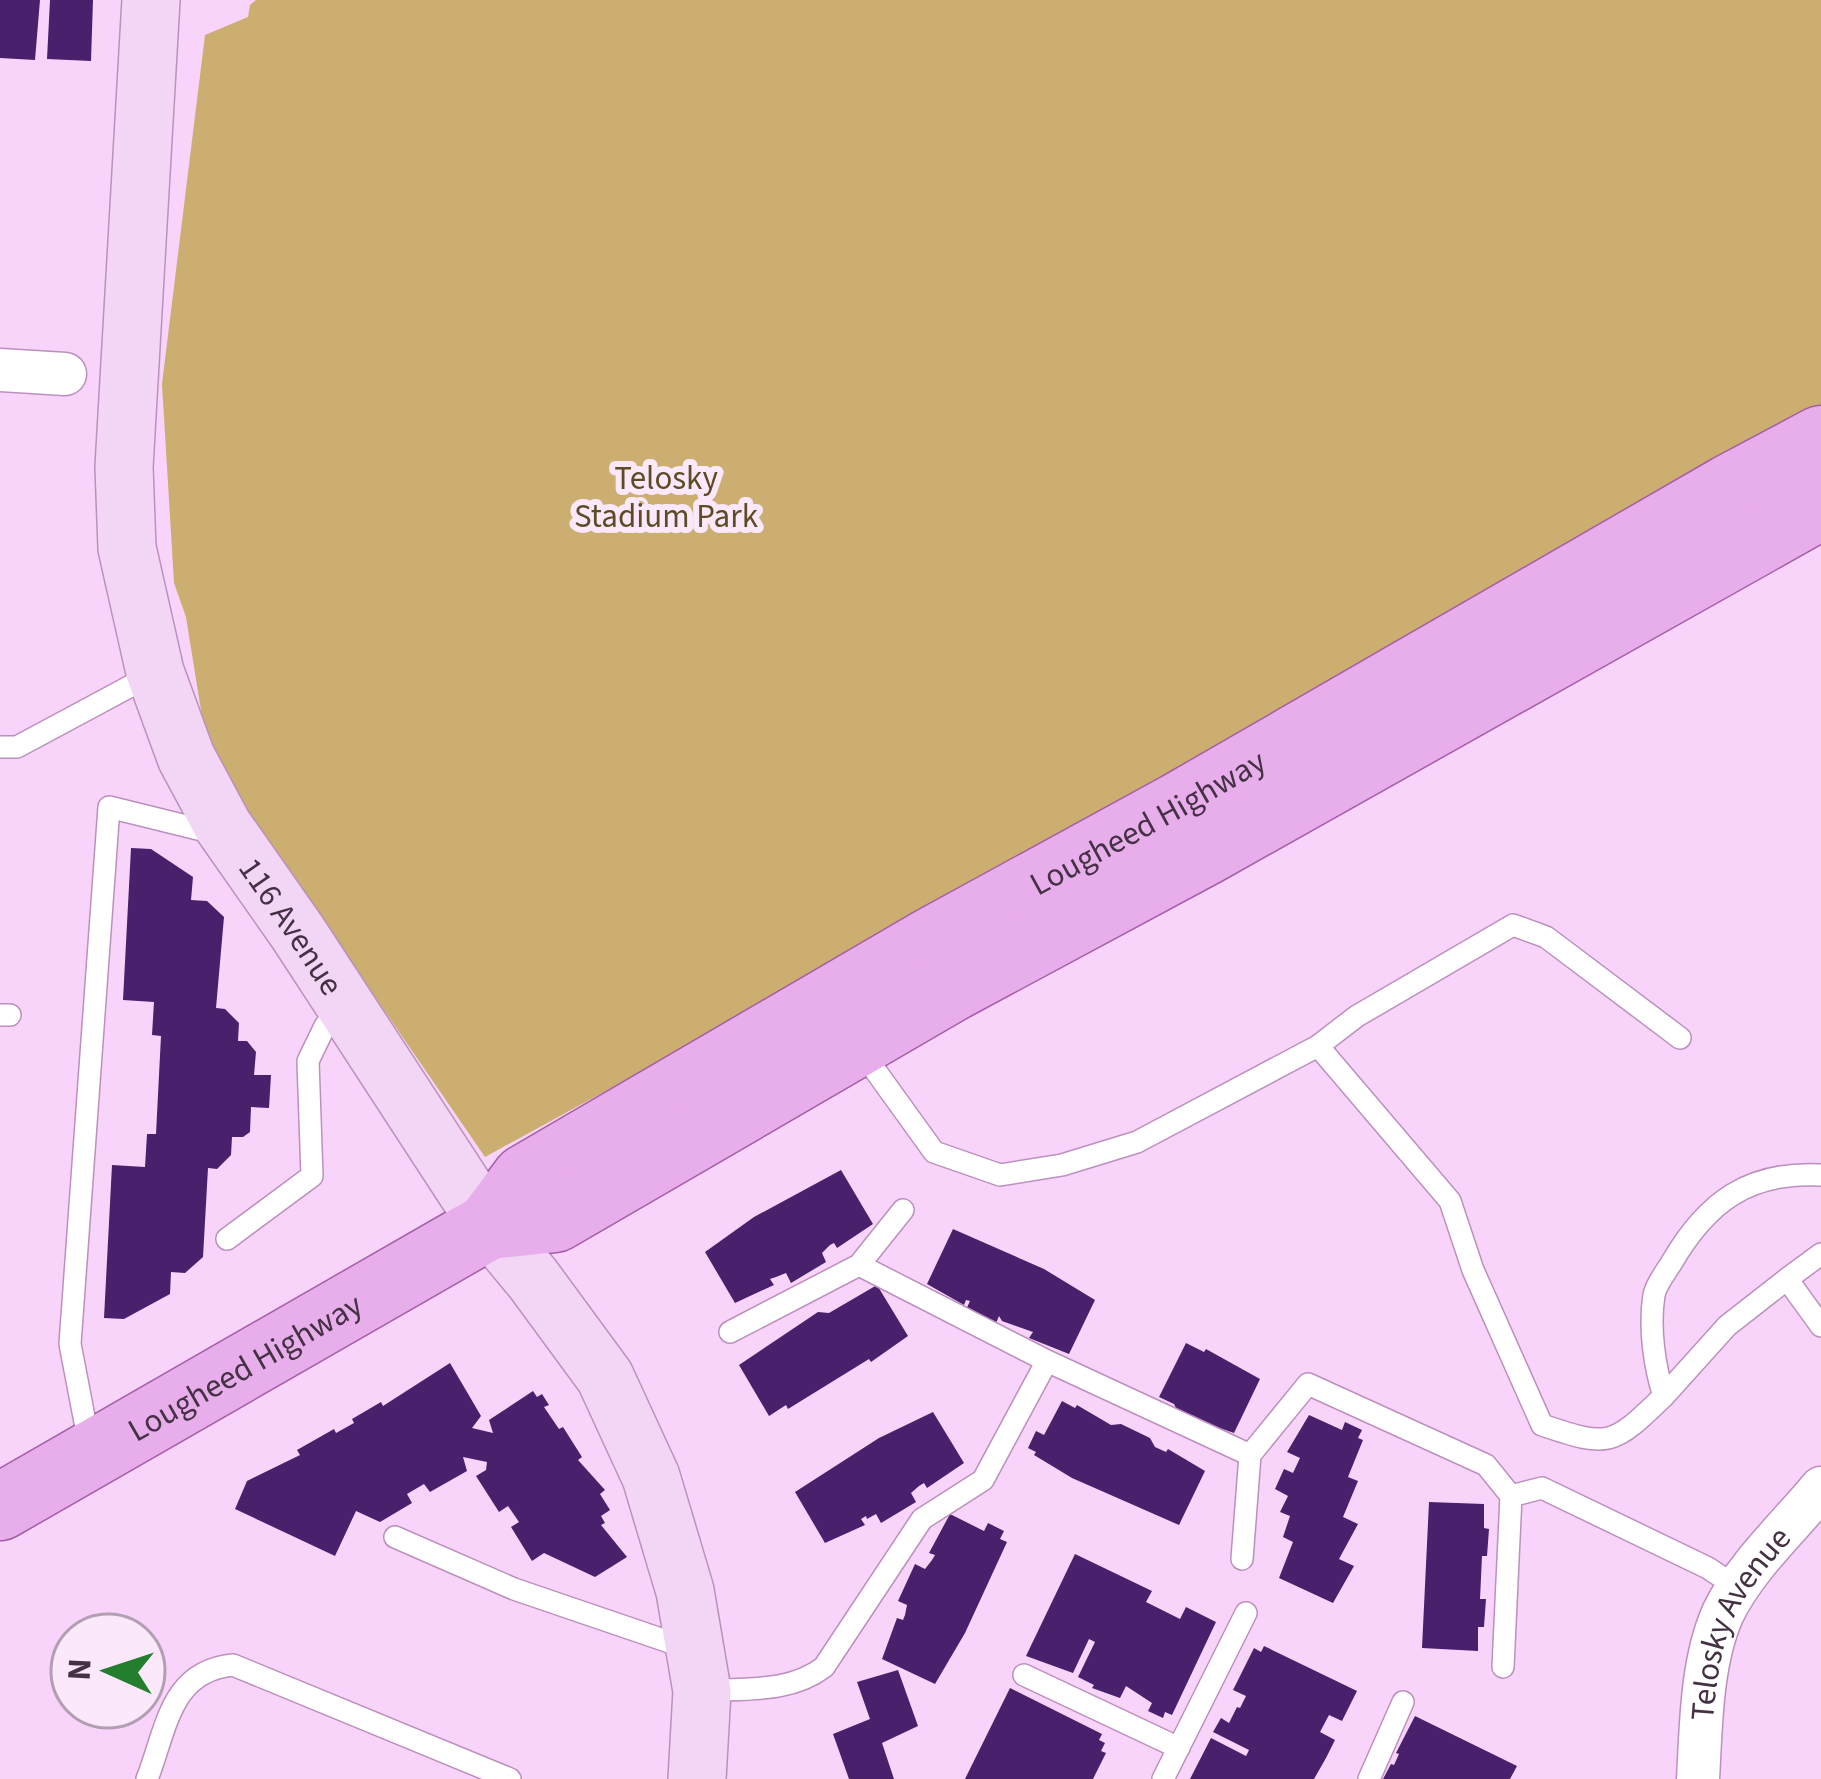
<svg xmlns="http://www.w3.org/2000/svg" width="1821" height="1779" viewBox="0 0 1821 1779" font-family="'Source Sans 3',sans-serif">
<style>
.green{fill:#ccae71}
.building{fill:#48206b}
.lines{fill:none;stroke-linecap:round;stroke-linejoin:round}
.lane-casing{stroke:#bc90be;stroke-width:24}
.street-casing{stroke:#bc90be;stroke-width:45}
.secondary-casing{stroke:#bc90be;stroke-width:60}
.primary-casing{stroke:#a45ea8;stroke-width:69}
.lane{stroke:#fff;stroke-width:21}
.street{stroke:#fff;stroke-width:42}
.secondary{stroke:#f3d6f5;stroke-width:57}
.primary{stroke:#e8adeb;stroke-width:66}
.labels{text-anchor:middle;stroke-width:12;stroke-linejoin:round;paint-order:stroke}
.park-label{font-size:33px;fill:#5e4b23;stroke:#fbe8fb}
.street-label{font-size:33px;fill:#443144;stroke:#fbe8fb}
</style>
<rect width="100%" height="100%" fill="#f9d4fa"/>
<!-- green -->
<path class="green" d="M256 0H1821V426L485 1157 208 754 186 617 174 583 162 384 205 35 248 17 250 5Z"/>
<!-- building -->
<path class="building" d="M0 0H40L35 60 0 58Z
M50 0H93L91 61 47 59Z
M131 848 151 849 193 877 191 900 207 901 224 917 216 1008 225 1009 239 1023 238 1041H247L256 1052 254 1075H271L269 1108 251 1107 250 1132 243 1137H232L231 1155 217 1169 208 1168 203 1257 185 1273 171 1272 170 1294 124 1319 104 1318 112 1165 145 1167 147 1134H156L161 1036 152 1035 154 1002 123 1000Z
M841 1170 873 1224 837 1248 834 1243 830 1245 822 1253 826 1262 791 1283 786 1273 776 1277 770 1279 774 1285 735 1303 705 1252 754 1217Z
M953 1229 1044 1269 1095 1300 1069 1354 1029 1338 1033 1332 1002 1321 999 1316 994 1328 964 1314 970 1301 966 1300 964 1305 927 1284Z
M877 1285 908 1336 871 1362 869 1359 788 1409 786 1405 769 1416 739 1365 818 1312 829 1313Z
M1186 1343 1204 1352 1206 1349 1260 1379 1234 1433 1179 1414 1174 1404 1159 1397Z
M450 1363 481 1416 472 1428 493 1433 489 1420 533 1391 537 1397 542 1394 549 1405 544 1407 559 1429 563 1427 582 1457 578 1460 605 1490 600 1494 610 1510 601 1516 605 1523 601 1525 627 1557 595 1577 544 1553 532 1561 511 1527 519 1522 508 1506 499 1512 476 1476 486 1470 487 1462 463 1457 467 1471 430 1492 424 1484 407 1494 412 1503 380 1522 356 1511 335 1556 235 1509 247 1481 300 1455 297 1450 334 1429 336 1433 354 1423 352 1419 381 1402 383 1406Z
M1062 1401 1075 1408 1077 1405 1111 1425 1121 1424 1150 1438 1155 1447 1166 1452 1168 1449 1205 1471 1179 1525 1072 1478 1034 1455 1036 1452 1028 1448 1036 1431 1044 1435Z
M933 1412 964 1463 927 1488 924 1483 919 1486 911 1493 916 1502 881 1523 876 1514 867 1519 866 1516 861 1519 865 1525 825 1543 795 1492 879 1438Z
M1309 1415 1342 1430 1345 1422 1362 1430 1358 1438 1363 1440 1348 1477 1358 1481 1343 1517 1358 1524 1339 1559 1354 1566 1333 1603 1279 1578 1293 1542 1283 1537 1290 1516 1280 1512 1288 1496 1275 1489 1284 1469 1293 1473 1300 1458 1287 1452Z
M1429 1502 1484 1504V1528L1489 1529 1487 1556H1482L1480 1599H1486L1484 1627H1478V1651L1422 1648Z
M950 1514 984 1531 988 1523 1004 1531 1000 1539 1007 1542 965 1633 935 1684 882 1659 897 1618 903 1620 905 1615 907 1605 898 1601 915 1564 925 1569 932 1560 935 1555 929 1553Z
M1075 1554 1152 1591 1146 1602 1180 1619 1186 1607 1216 1622 1172 1715 1165 1712 1163 1718 1148 1711 1152 1703 1126 1686 1120 1698 1092 1688 1094 1685 1078 1677 1095 1642 1089 1639 1073 1673 1026 1656Z
M1264 1646 1357 1691 1342 1721 1329 1715 1320 1732 1335 1740 1326 1758 1314 1779H1190L1211 1738 1246 1756 1249 1750 1213 1732 1221 1718 1229 1723 1237 1707 1240 1708 1246 1696 1233 1690 1254 1648 1261 1652Z
M898 1670 918 1726 882 1743 894 1779H849L833 1734 870 1719 857 1682Z
M1010 1688 1102 1734 1099 1740 1105 1743 1101 1751 1106 1753 1093 1779H965Z
M1415 1716 1517 1766 1510 1779H1383L1391 1764 1394 1765 1399 1754 1396 1753Z"/>
<g class="lines">
<!-- lane casing -->
<g class="lane-casing">
<path id="lane" d="M0 747H17L155 673
M0 1015H10
M862 1052 934 1152 1000 1175 1062 1165 1137 1142 1318 1046
M227 1239 312 1176 308 1061 325 1026 344 1005
M1821 1254 1787 1279 1821 1326
M859 1265 903 1210
M1787 1279 1727 1326 1664 1396C1654 1366 1649 1326 1654 1295 1656 1284 1666 1272 1672 1262 1707 1202 1749 1171 1821 1175
M730 1332 859 1265 1047 1361 1250 1455
M1664 1396C1612 1446 1610 1448 1542 1425L1473 1270 1450 1201 1318 1046 1357 1016 1513 925 1546 937 1680 1038
M90 1448 70 1344 109 807 198 829 216 827
M1511 1496 1542 1488 1708 1568 1738 1588
M395 1537 514 1589 690 1649
M1242 1559 1250 1455 1308 1384 1486 1465 1511 1496 1503 1667
M1024 1675 1179 1748
M705 1691C746 1688 790 1693 824 1667L922 1519 983 1480 1047 1361
M147 1779C167 1728 170 1671 233 1665L510 1779
M1163 1779 1246 1613
M1369 1779 1403 1702"/>
</g>
<!-- street casing -->
<g class="street-casing">
<g id="street">
<path d="M0 370 65 374"/>
<path id="s1" d="M1698 1779C1701 1727 1701 1662 1723 1613 1745 1567 1789 1527 1821 1488"/>
</g>
</g>
<!-- secondary casing -->
<g class="secondary-casing">
<g id="secondary">
<path id="s2" d="M151 0 124 467 127 548 155 672 186 757 223 826 298 933 489 1226 533 1279 605 1377 651 1477 685 1591 702 1691 697 1779"/>
</g>
</g>
<!-- primary casing -->
<g class="primary-casing">
<g id="primary">
<path id="s3" d="M489 1226 525 1178 931 941 1178 806 1729 488 1821 439"/>
<path id="s4" d="M0 1507 489 1226 555 1219 954 987 1207 851 1821 506"/>
</g>
</g>
<!-- lane -->
<use href="#lane" class="lane"/>
<!-- street -->
<use href="#street" class="street"/>
<!-- secondary -->
<use href="#secondary" class="secondary"/>
<!-- primary -->
<use href="#primary" class="primary"/>
</g>
<g class="labels">
<!-- park labels -->
<g class="park-label">
<text x="666" y="489">Telosky<tspan x="666" dy="38">Stadium Park</tspan></text>
</g>
<!-- street labels -->
<g class="street-label">
<text dy="12" stroke="none"><textPath href="#s3" startOffset="777">Lougheed Highway</textPath></text>
<text dy="12" stroke="none"><textPath href="#s2" startOffset="966">116 Avenue</textPath></text>
<text dy="12" stroke="none"><textPath href="#s4" startOffset="282">Lougheed Highway</textPath></text>
<text dy="12" stroke="none"><textPath href="#s1" startOffset="165">Telosky Avenue</textPath></text>
</g>
</g>
<!-- north arrow -->
<g transform="translate(108 1671) rotate(273)"><circle r="57" fill="#fbe8fb" stroke="#b29fb2" stroke-width="3"/>
<path d="M0-9L21 45L0 30L-21 45Z" fill="#237e2e"/>
<text y="-18" font-size="33" font-weight="bold" text-anchor="middle" fill="#443144">N</text>
</g>
</svg>
